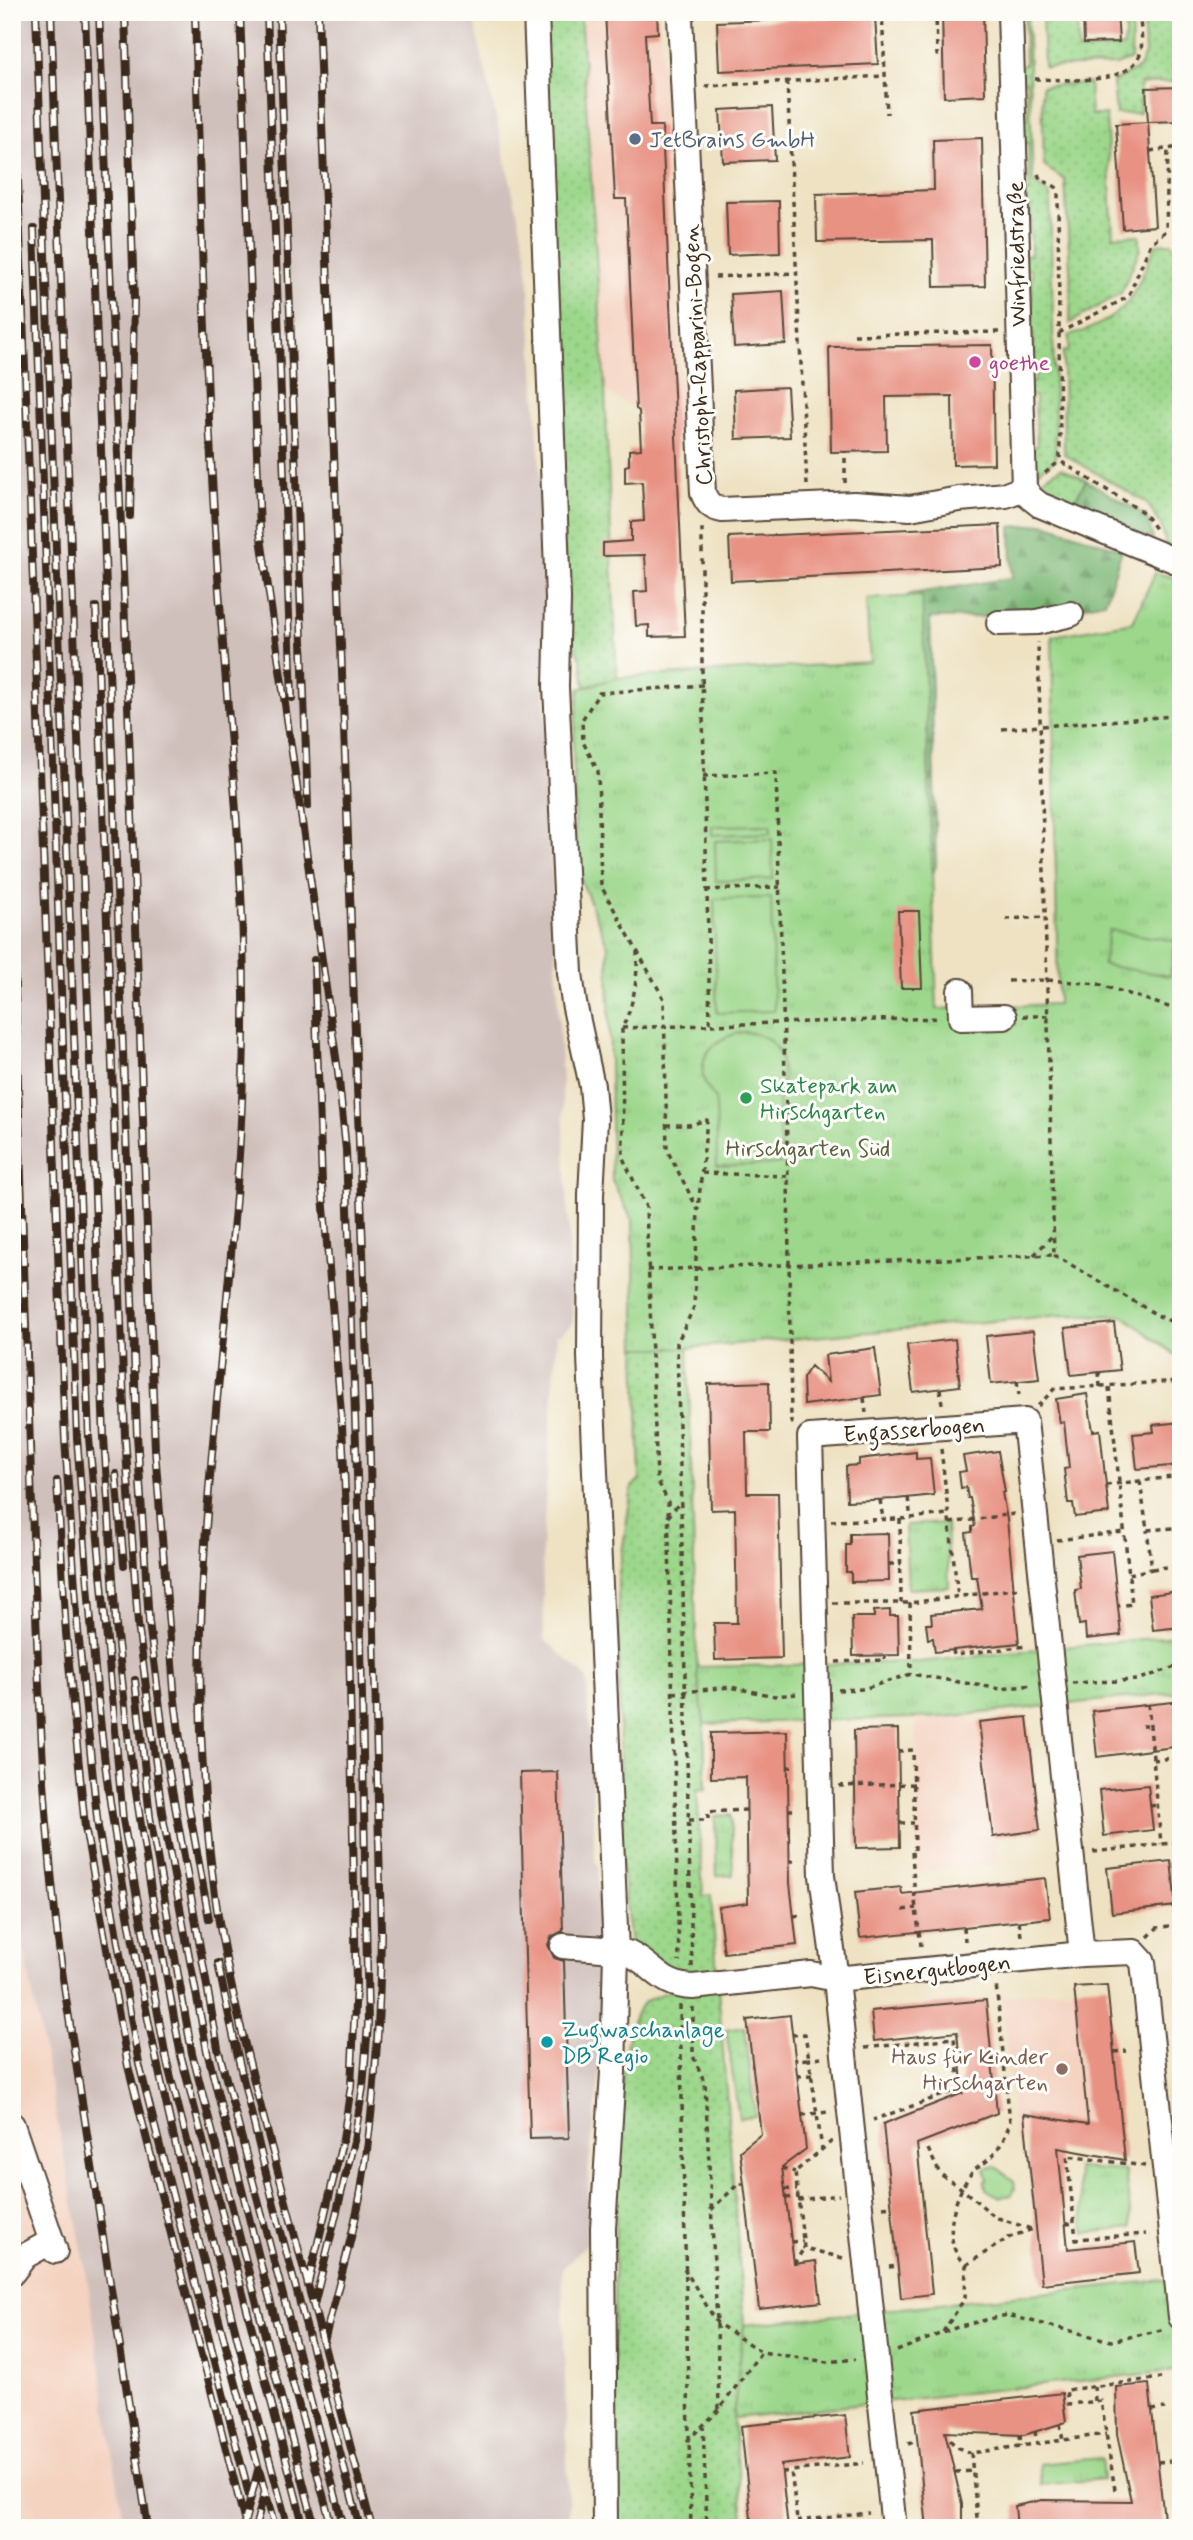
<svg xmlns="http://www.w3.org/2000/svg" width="1193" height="2540" viewBox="0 0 1193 2540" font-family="Mynerve,sans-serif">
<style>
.built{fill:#f4d3c1}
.industrial{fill:#d0c0bc}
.grass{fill:url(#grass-dots);stroke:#6c8054;stroke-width:2}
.forest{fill:url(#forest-firs);stroke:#5c714a;stroke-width:2}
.park{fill:url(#park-tufts);stroke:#6c8054;stroke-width:2}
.pitch{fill:#9cd78b;stroke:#6c8054;stroke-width:2}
.building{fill:#e89283}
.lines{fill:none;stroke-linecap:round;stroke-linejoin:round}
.minor-casing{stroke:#564637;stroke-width:28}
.path{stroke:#564637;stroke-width:3.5;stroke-dasharray:5 5;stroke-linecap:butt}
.minor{stroke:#fff;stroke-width:24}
.rail-casing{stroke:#3b2a1e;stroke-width:8}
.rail{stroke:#fdfcf7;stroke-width:5;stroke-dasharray:16;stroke-linecap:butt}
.service-dot{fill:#5c6f8a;stroke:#fdfcf7;stroke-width:2.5}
.hotel-dot{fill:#d1479c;stroke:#fdfcf7;stroke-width:2.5}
.leisure-dot{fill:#2e9e5b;stroke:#fdfcf7;stroke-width:2.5}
.culture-dot{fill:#0f9aa8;stroke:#fdfcf7;stroke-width:2.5}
.education-dot{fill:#8d6e63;stroke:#fdfcf7;stroke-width:2.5}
.labels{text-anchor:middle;stroke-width:6;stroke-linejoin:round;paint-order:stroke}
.service-label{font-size:23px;fill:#4e5e75;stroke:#fdfcf7;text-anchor:start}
.street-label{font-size:23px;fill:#3b2a1e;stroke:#fdfcf7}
.hotel-label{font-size:23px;fill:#b23c85;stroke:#fdfcf7;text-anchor:start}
.leisure-label{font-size:23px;fill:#27864d;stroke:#fdfcf7;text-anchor:start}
.park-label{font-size:23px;fill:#585e3f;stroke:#fdfcf7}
.culture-label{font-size:23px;fill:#0d838f;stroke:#fdfcf7;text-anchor:start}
.education-label{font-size:23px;fill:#785e54;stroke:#fdfcf7;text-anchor:end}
</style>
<defs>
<pattern id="grass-dots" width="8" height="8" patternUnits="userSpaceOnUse" patternTransform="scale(1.75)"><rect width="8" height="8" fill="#9cd78b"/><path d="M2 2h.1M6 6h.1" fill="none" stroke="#87b978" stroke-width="1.8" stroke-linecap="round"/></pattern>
<pattern id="forest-firs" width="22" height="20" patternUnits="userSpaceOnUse" patternTransform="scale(1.75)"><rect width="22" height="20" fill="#7db877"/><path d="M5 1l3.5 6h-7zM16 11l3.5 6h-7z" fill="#689661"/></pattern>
<pattern id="park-tufts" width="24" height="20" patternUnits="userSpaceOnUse" patternTransform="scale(1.75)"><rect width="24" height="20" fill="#9cd78b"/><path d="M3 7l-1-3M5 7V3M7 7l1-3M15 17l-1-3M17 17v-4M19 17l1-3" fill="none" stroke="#87b978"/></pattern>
</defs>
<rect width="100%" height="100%" fill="#fdfcf7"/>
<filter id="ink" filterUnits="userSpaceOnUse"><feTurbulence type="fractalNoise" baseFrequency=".0143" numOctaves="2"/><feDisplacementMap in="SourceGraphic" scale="14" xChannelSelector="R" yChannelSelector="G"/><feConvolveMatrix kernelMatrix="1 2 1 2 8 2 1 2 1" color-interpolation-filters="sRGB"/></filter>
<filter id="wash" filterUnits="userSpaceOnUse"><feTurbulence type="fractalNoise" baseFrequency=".00686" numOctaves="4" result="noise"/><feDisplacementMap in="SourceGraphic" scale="28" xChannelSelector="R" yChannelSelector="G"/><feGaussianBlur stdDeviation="1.57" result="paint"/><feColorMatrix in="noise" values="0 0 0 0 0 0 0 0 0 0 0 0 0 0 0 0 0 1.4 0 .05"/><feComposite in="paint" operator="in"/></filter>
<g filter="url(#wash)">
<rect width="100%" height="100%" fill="#eee2c3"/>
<!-- built -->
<path class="built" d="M580 12H659L684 439 605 391Z
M968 1714 970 1723 1027 1717 1040 1831 995 1836 998 1864 917 1872 916 1719Z
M12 1816 16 1909 85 2264 124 2528H12Z
M1107 1985 1125 2160 1015 2141 1002 1996Z"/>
<!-- industrial -->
<path class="industrial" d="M12 12H472L527 255 544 534 545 721 573 1323 561 1334H557L542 1549 544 1639 587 1678 595 1860 598 1866 604 2051 602 2053 588 2173 591 2239 562 2269 569 2528H124L85 2264 16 1909 12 1816Z"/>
<!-- grass -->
<path class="grass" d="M542 12H580L605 391 617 678 585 687 581 658 568 636Z
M1018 12H1027L1033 182 1050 195 1056 459 1033 475 1030 447 1037 446 1035 396H1028V383L1035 382 1034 334H1026V320L1033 319 1031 269H1024V256L1031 255 1030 207H1023V193L1029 192 1028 143H1021V119H1027L1026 81 1020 80V66L1025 65 1024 16H1018Z
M1042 12H1077L1078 51 1124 47 1126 22 1132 23 1131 59 1116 65 1044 67Z
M1143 12H1181V81L1140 84V113L1116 114 1113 82 1139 68 1145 54Z
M1089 83 1091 115H1106L1113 236 1140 235V249L1121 293 1070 323 1071 286 1065 180 1044 166 1042 86Z
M1172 243 1181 265V551L1166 546 1161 525 1147 503 1064 454 1063 352 1069 350V336C1130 317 1132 298 1156 244Z
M1061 468 1086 480 1070 509 1050 503 1034 484Z
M636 1348H688L697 1667 704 1724 706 1789 697 1790 703 1896 711 1895 744 2325 733 2418 744 2528H613C614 2400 612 2272 619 2144 621 2110 621 2042 636 2013 643 1998 661 1994 676 1990L631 1946 621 1858 618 1580 632 1487 640 1479Z"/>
<!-- forest -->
<path class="forest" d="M1086 480 1143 514 1148 520 1153 539 1070 509Z
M1045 524 1122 550 1105 602 1037 616 930 618 936 865 922 906 893 604 911 594 1012 578 1011 527Z"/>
<!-- park -->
<path class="park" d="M1155 573 1181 579V1359L1124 1316 1063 1315 688 1348H636L633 1221 612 1181 608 947 576 867 573 747 579 689 617 678 870 662 866 599 922 596 937 1009 1058 1004 1052 636 1133 622Z
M946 1523 949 1587 908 1589 905 1525Z
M1181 1635V1692L945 1717 704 1724 697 1667 920 1662Z
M731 1815 733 1875 717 1876 715 1816Z
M745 2027 755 2116 739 2118 726 2030Z
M995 2166 1014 2181 1015 2189 1012 2195 1000 2197 986 2189 985 2182 988 2179 985 2169Z
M1077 2168 1125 2171 1132 2228 1085 2233Z
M1181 2278V2370L733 2418 744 2325Z
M1101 2458 1103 2479 1041 2485 1039 2464Z"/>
<!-- pitch -->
<path class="pitch" d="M770 825 771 833 712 835V826Z
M772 839 773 879 716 881 715 841Z
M771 898 774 1011 717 1013 714 899Z
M1109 930 1176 941 1170 976 1103 965Z
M744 1032C785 1036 782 1063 783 1097H778L781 1164 717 1166C716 1153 718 1109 715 1099 713 1093 706 1088 704 1080 697 1052 719 1036 744 1032Z"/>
<g id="blocks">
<!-- building -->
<path class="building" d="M605 12H657L658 33 645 34 650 126H662L685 636 649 637V625L636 626 634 592 647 591 645 555 603 556V543L631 541V522L644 521 642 482 625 483V466L629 465V450L641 449 639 411 636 409 626 199H615Z
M942 12H983L985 95 944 97Z
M1083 12H1117L1119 42 1084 43Z
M875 16 878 64 719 71 717 22Z
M1181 87V121L1148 122 1146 88Z
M772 107 775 160 723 162 720 110Z
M1148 122 1155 226 1123 229 1116 124Z
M982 138 985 286 934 287 933 240 817 242 816 194 934 190 933 140Z
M779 201 780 253 728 255 726 202Z
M783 291 786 344 734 347 731 294Z
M992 345 994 464 953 465 952 396 886 397 887 451 831 452 829 347Z
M787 387 790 437 736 439 734 390Z
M1000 525 1002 567 731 581 729 537Z
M898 911H919L922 988H901Z
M1114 1323 1120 1370 1071 1375 1065 1328Z
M1033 1331 1039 1379 991 1384 986 1336Z
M955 1339 960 1386 913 1392 907 1345Z
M875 1348 881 1395 804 1405 803 1378 811 1366 828 1382 825 1355Z
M769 1382 770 1432H746L747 1493H778L782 1658 715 1660 714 1623H737L735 1509 711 1510 708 1384Z
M1087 1394 1093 1431 1100 1430 1109 1513 1075 1517 1073 1503H1068L1064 1469 1069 1468 1064 1422 1060 1423 1056 1399Z
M1181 1422V1465L1137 1469 1133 1434 1154 1432 1153 1425Z
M998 1451 1005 1492H1002L1007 1520 1019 1643 935 1652 933 1638 928 1639 926 1624H932L931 1614 982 1609 977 1577H971L966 1533 972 1532V1527L975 1526 970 1498H968L966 1487 961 1488 959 1472 966 1471 963 1456Z
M916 1452V1459L930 1458 934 1495 896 1499 847 1501 846 1466 859 1465V1459Z
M888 1533 889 1581 851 1582V1572H846V1545H850V1534Z
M1112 1551 1121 1635 1086 1639 1085 1624 1079 1625 1075 1590 1081 1589 1077 1555Z
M1181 1591V1627L1153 1630 1149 1595Z
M890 1610V1616H898L899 1655 853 1656 852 1617H874V1611Z
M1181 1701V1746L1097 1757 1092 1711Z
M1027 1717 1040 1830 993 1837 979 1722Z
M898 1729 900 1847 856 1848 854 1730Z
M787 1731 790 1883 797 1945 724 1953 718 1907 748 1903 746 1777 711 1778V1733Z
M558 1772 563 1931 551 1937 548 1945 554 1958 564 1961 569 2138 530 2139 520 1773Z
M1148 1785 1153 1830 1104 1836 1099 1790Z
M1171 1861 1176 1906 1112 1913 1107 1868Z
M1045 1878 1050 1918 860 1938 855 1892 901 1887 902 1894Z
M1107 1985 1125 2160 1058 2148 1068 2249 1135 2242 1139 2273 1042 2284 1024 2114 1088 2124 1074 1987Z
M986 2000 997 2113 917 2144 932 2294 901 2298 883 2124 963 2093 957 2032 874 2041 871 2011Z
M790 2015 806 2149 782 2167 794 2264 816 2261 821 2302 759 2309 740 2151 761 2134 747 2020Z
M1149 2384 1165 2528H1017L1015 2506 1042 2500 1131 2501 1117 2434 1116 2387Z
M1062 2393 1066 2422 1060 2424 1024 2435 945 2432 962 2504V2528H927L914 2410Z
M845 2415 850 2457 781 2465 788 2528H752L741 2426Z"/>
</g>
</g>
<g filter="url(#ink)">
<use href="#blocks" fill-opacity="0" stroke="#564637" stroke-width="2"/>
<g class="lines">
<!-- minor casing -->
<g class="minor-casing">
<path id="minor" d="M536 12 558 598 556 687 570 973 574 1003 592 1086 595 1119 591 1195 590 1357 616 1951 613 2072 603 2228 605 2528
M683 12 680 17 703 493C707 503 711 508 722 510L854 504 910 508 959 499 1006 495 1024 488
M1010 12 1024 488 1031 498 1040 505 1181 563
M999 623 1037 622 1071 614
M960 991 961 1018 1004 1017
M563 1946C581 1948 615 1948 630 1954 655 1966 661 1986 693 1987L811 1974 836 1979 1082 1954 1134 1952 1143 1962 1181 2317
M12 2125 55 2251
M12 2273 25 2256 52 2241
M894 2528 836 1979 822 1876 810 1437 1025 1421 1082 1954"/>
</g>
<!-- path -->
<path class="path" d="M882 12 887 114
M936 12 937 55 943 54
M1035 79C1064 79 1134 88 1141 50 1143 39 1140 24 1139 12
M787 81 807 485
M705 86 885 76
M1150 151 1181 147
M1038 174 1040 179 1056 187 1058 192 1060 461 1144 513 1155 529
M715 277 797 273
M1059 333 1128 297 1151 243 1166 231 1168 149
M854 335 999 332
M1045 473 1060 461
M845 483V452
M1002 729 1174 716 1181 718
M703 776 776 773 788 1176 791 1422 794 1424
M706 890 780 887
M1006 919 1046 917
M637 951C638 977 634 1005 622 1028L623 1158 646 1207 657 1479 668 1502 679 1962
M1008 981 1048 980 1098 984 1181 1011
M1023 1016H1049
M711 1025 941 1018
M622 1028 710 1025 702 672V524
M666 1125H689L707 1120 698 1209
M702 1173 787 1176
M1034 1255 1053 1235
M1054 1255 1157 1315 1181 1326
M647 1270 1054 1255 1038 642
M1099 1372 1100 1387
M1017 1381 1019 1395
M1109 1387 1132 1604 1118 1606
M940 1389 942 1404
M864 1398 866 1413
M1038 1406 1054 1389 1181 1381
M941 1449 958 1597
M1140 1481 1147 1530 1173 1528
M1106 1485 1181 1476
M908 1498 911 1518
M880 1500 883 1519
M668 1517 680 1502
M900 1519 901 1603
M831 1521 900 1519 949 1514
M950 1523 1014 1514
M1057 1540 1124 1532
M889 1564H901
M1152 1569 1181 1565
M1129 1574 1152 1569 1147 1530
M833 1603H910L1021 1588
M910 1603 911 1674
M953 1650 954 1655 1027 1646
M836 1662 885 1660V1655
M1072 1683 1137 1680 1181 1665
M838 1690 863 1689 911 1674 1001 1689 1033 1685
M673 1693 730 1687 775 1696 796 1694
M1148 1704 1161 1844
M1142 1726H1150
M898 1751 913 1750 915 1851H912L915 1901 921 1946
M1153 1760 1181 1757
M787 1767H795
M839 1786 914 1784
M1150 1806 1158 1805
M788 1810H796
M689 1820H708V1812L746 1810
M900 1823H914
M1093 1852 1181 1842
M789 1861H797
M903 1910 916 1908
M794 1916 802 1915
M1019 1921 1021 1936
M964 1927 965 1941
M1148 1937 1157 1928 1181 1924
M692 1967 677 1343 694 1307 698 1210 667 1150 664 999 601 886 598 771 583 742 582 720 599 693 703 685
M680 2005 691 2528
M693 2007V2056L705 2083 717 2323 719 2410
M792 2035 805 2034 809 2059 795 2060
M865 2048 954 2038 960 2089 873 2120
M1114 2052 1126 2051
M821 2057 809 2059 822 2149
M992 2060 1004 2058
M751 2065H752
M797 2076 812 2075
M802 2115 828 2112
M832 2141 795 2172 804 2248 843 2258
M928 2149 940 2174 961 2188 995 2217 1031 2229
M1145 2166 1067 2156 1076 2239 1146 2234
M782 2168 795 2172
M785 2189 797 2190
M786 2198 798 2197
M798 2200 839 2195
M883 2207 892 2206
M711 2210 738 2184H744
M1066 2224 1075 2223
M791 2242 803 2241
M794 2264 804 2248
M966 2265 1010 2237 1036 2228
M889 2267 898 2266
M684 2268 717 2323 761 2352
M943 2332 965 2298 966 2265C940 2244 953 2197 971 2174 975 2168 982 2165 988 2160 1000 2149 1005 2138 1010 2122L996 1984
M897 2351 960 2326 1007 2315 1111 2341 1166 2329
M1094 2386 1095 2401
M1152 2410 1165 2408
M1060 2424 1063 2441
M703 2425 707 2528
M1035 2431 1037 2444
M1020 2435 1021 2446
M950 2440 956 2447 971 2453 1106 2434
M687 2441 719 2410 761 2352 828 2362 855 2359
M908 2444 917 2441
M971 2453 978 2528
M1158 2462 1170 2461
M782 2472 791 2471
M955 2472 973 2471
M1115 2490 1101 2401 1068 2404 1066 2390 1161 2378
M797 2521 869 2513
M962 2526 977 2524
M798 2528 791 2471 864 2463"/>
<!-- minor -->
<use href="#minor" class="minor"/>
<!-- rail casing -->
<g class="rail-casing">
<path id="rail" d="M36 12 89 1438 123 1820 166 2058 249 2384 288 2528
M51 12 104 1437 116 1626 131 1760 151 1890 181 2056 304 2528
M85 12 137 1435 149 1622 166 1755 218 2048 344 2528
M99 12 124 595 155 1450 175 1701 189 1808 209 1919
M125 12 134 300 130 516
M195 12C200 195 205 378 217 560 226 705 243 848 244 993 247 1240 193 1484 201 1731 204 1795 209 1859 219 1922 237 2026 267 2129 294 2232 320 2330 345 2429 372 2528
M240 12 260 531 338 1071 346 1150 359 1534 368 2025 363 2087 354 2141 314 2305
M267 12 292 698
M279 12 308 806
M318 12 369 1417 381 1931C380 2019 375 2105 361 2191 352 2242 336 2292 324 2342
M12 20 65 1439 78 1631 98 1827 139 2064 250 2499
M34 229 77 1438C87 1566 94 1695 113 1822 148 2060 211 2295 275 2528
M96 607 125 1436 138 1624 162 1812 207 2051 266 2285 332 2528
M12 897C19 1110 25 1323 33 1536 39 1689 43 1841 65 1992L148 2528
M116 1474 124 1565
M57 1481 66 1633 85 1827 128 2066 244 2519
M135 1680 150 1817 192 2053 315 2528
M218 1963C256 2154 311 2340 360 2528
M308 2284 343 2139 351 2086 356 1984 347 1535 342 1425 322 1183 314 960
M243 2528 258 2470
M255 2528 265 2491"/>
</g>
<!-- rail -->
<use href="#rail" class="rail"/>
</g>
</g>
<!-- markers -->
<circle class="service-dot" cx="635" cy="139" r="7"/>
<circle class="hotel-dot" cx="975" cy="362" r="7"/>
<circle class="leisure-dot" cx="746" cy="1098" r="7"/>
<circle class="culture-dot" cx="547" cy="2042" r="7"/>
<circle class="education-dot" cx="1062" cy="2069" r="7"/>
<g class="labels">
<!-- service labels -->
<g class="service-label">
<text x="649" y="147">JetBrains GmbH</text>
</g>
<!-- street labels -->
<g class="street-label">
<text transform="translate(1016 254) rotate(-91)" y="8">Winfriedstraße</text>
<text transform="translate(697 355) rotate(-93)" y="8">Christoph-Rapparini-Bogen</text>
<text transform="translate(914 1429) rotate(-4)" y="8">Engasserbogen</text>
<text transform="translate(937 1969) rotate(-6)" y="8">Eisnergutbogen</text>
</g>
<!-- hotel labels -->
<g class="hotel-label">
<text x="989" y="370">goethe</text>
</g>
<!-- leisure labels -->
<g class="leisure-label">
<text x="760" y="1093">Skatepark am<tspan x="760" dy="26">Hirschgarten</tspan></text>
</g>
<!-- park labels -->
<g class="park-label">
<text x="808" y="1156">Hirschgarten Süd</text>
</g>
<!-- culture labels -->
<g class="culture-label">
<text x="561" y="2037">Zugwaschanlage<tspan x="561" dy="26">DB Regio</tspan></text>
</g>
<!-- education labels -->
<g class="education-label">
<text x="1048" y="2064">Haus für Kinder<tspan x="1048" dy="26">Hirschgarten</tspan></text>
</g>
</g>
<!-- margin -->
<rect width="1193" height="2540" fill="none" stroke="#fdfcf7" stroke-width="42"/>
</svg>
